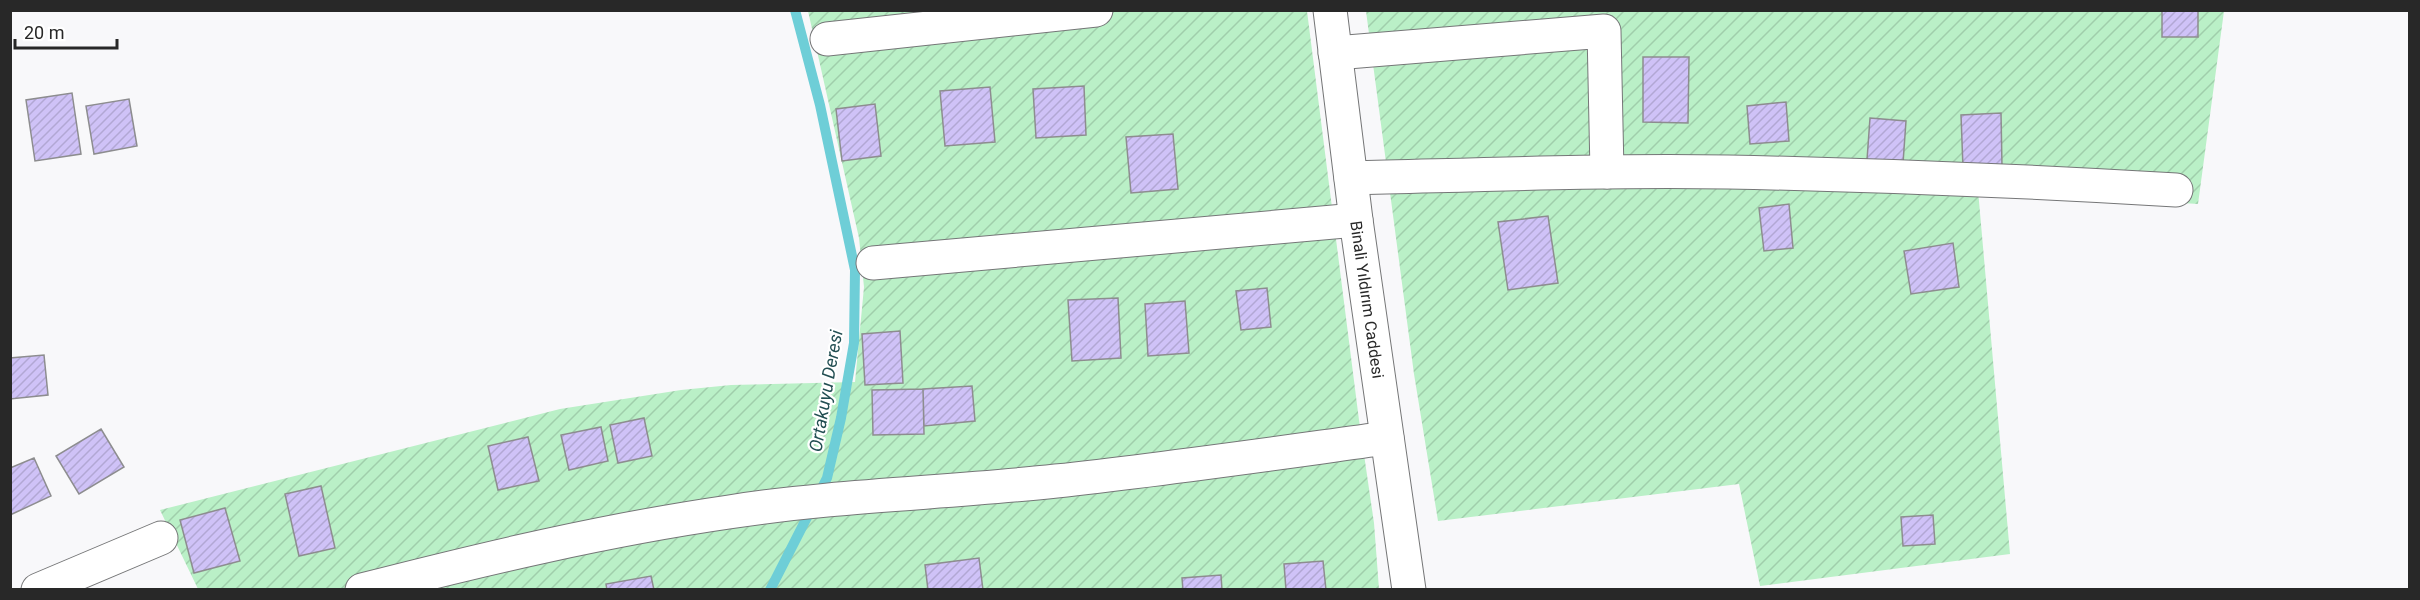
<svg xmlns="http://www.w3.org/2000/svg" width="2420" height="600" viewBox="0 0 2420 600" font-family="Roboto,sans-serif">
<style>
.garden{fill:url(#garden-furrows)}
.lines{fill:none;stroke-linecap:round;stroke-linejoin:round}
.stream{stroke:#6eced7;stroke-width:10}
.building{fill:url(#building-hatch);stroke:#8d8d8f;stroke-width:1.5}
.minor-casing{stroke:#757677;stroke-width:35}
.minor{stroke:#fff;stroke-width:33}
.labels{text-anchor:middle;stroke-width:4.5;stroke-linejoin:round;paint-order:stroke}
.street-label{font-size:16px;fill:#282828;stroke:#fff}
.water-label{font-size:18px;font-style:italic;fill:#234f53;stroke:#fff}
</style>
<defs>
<pattern id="garden-furrows" width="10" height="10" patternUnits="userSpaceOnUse" patternTransform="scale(1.5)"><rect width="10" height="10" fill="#baf0c7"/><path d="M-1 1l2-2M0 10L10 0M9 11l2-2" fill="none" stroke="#a0ceab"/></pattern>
<pattern id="building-hatch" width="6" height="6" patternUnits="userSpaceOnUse" patternTransform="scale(1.5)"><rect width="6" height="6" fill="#cfc2f7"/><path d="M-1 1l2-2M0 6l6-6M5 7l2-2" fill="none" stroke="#b2a7d4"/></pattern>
</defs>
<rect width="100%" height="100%" fill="#f8f8fa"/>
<!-- garden -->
<path class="garden" d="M808 11H1307L1359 420 1374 523 1379 589H198L160 510 560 409 681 390 731 385 855 382 864 287 859 238Z
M1366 11H2224L2198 204 1978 190 2010 554 1760 586 1739 484 1438 521 1414 374Z"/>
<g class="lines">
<!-- stream -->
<path class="stream" d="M770 590 827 478 841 418 854 343 855 270 820 105 795 10"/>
</g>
<!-- building -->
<path class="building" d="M2162 10H2198V37H2162Z
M1643 57H1689L1688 123 1643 122Z
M1084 86 1086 135 1036 138 1033 89Z
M990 87 995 142 945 146 940 91Z
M72 93 81 154 35 161 26 100Z
M129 99 137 146 94 154 86 106Z
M1786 102 1789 141 1750 144 1747 106Z
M875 104 881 156 842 161 836 109Z
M2001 113 2002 167 1963 168 1961 115Z
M1870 118 1906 121 1903 163 1867 160Z
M1173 134 1178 189 1131 193 1126 137Z
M1789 204 1793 248 1764 251 1759 208Z
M1548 216 1558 283 1508 290 1498 222Z
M1953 243 1959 287 1911 294 1904 251Z
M1267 288 1271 327 1241 330 1236 291Z
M1118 298 1121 358 1072 361 1068 300Z
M1185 301 1189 353 1148 356 1145 304Z
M900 331 903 383 865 385 862 334Z
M44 355 48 395 10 399V358Z
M972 386 975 421 924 426 923 389Z
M923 389 924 434 873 435 872 390Z
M644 418 652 456 618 463 610 425Z
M601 427 608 461 569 470 561 435Z
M101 429 124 467 79 494 56 456Z
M528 437 539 481 498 490 488 446Z
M34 458 51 496 10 515V468Z
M321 486 335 548 299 556 285 494Z
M225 508 240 561 194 573 180 520Z
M1933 515 1935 544 1903 546 1901 517Z
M979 558 983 590H928L925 565Z
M1323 561 1326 590H1286L1284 564Z
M1221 575 1222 590H1183L1182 578Z
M651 576 654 590H607L606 584Z"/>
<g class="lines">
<!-- minor casing -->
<g class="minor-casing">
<g id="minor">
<path id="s1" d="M1330 10 1356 220 1409 590"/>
<path d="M827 39 1096 10"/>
<path d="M1335 53 1604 31 1607 172"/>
<path d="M1351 178C1477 175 1602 170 1728 172 1877 175 2027 181 2176 190"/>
<path d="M873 263 1356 220"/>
<path d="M38 590 161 538"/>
<path d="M362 590C483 559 605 530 729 512 837 495 947 493 1056 481 1167 469 1277 453 1387 438"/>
</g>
</g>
<!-- minor -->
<use href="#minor" class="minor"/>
</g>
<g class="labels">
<!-- street labels -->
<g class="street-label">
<text dy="6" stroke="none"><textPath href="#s1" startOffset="292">Binali Yıldırım Caddesi</textPath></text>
</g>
<!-- water labels -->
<g class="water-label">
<text transform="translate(826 391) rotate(-80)" y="6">Ortakuyu Deresi</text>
</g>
</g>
<!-- border -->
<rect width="2420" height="600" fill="none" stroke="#282828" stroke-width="24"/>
<!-- scale -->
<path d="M15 39v9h102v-9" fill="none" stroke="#282828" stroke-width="3"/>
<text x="24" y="39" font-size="18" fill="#282828" stroke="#ffffff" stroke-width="4.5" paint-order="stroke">20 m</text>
</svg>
